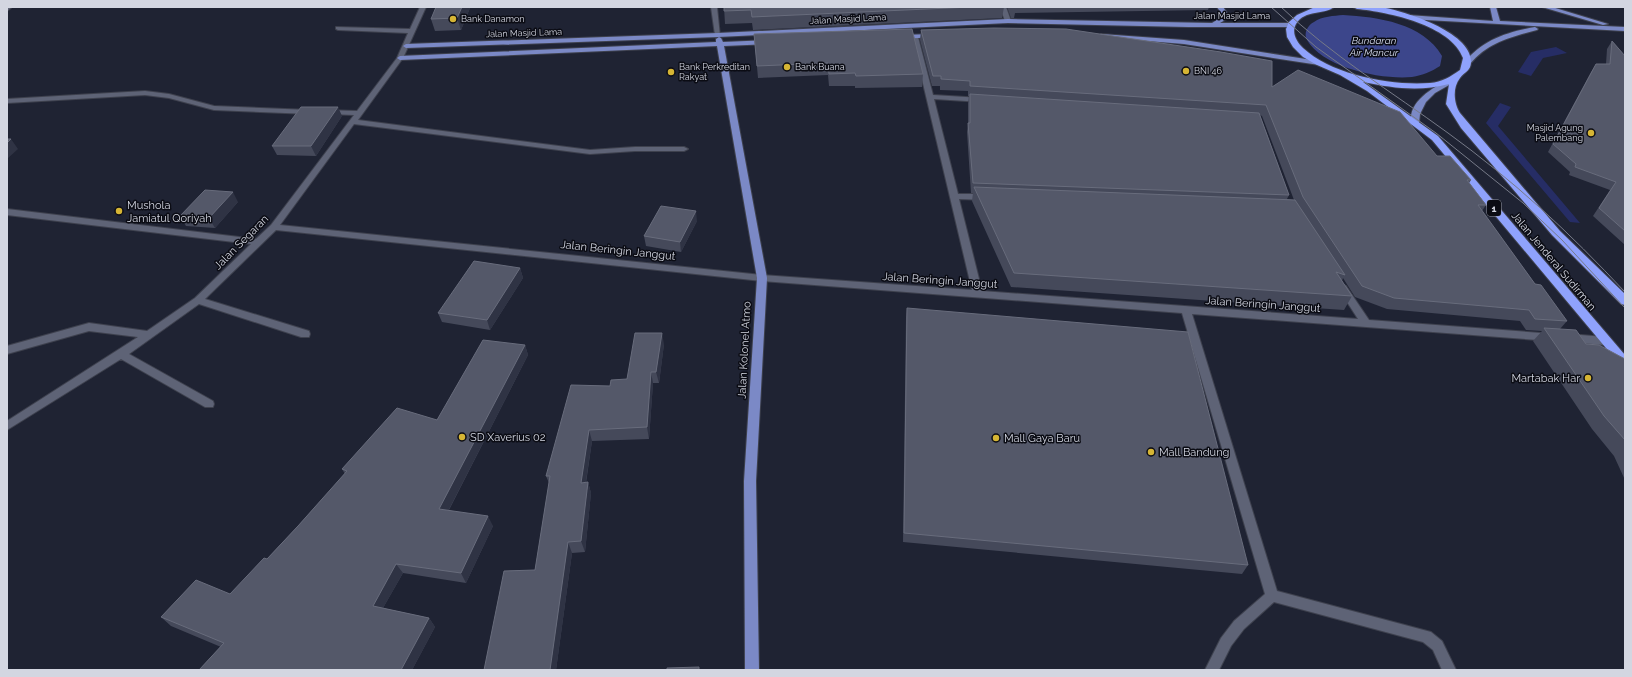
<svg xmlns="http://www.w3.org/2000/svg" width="1632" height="677" viewBox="0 0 1632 677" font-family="Raleway,sans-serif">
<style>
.green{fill:#262d65}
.water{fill:#3c468b}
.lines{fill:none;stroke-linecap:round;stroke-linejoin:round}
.minor-casing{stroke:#3e414e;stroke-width:2}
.major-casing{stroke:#3e414e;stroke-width:2}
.highway-casing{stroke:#3e414e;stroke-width:2}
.minor{fill:#5e6376;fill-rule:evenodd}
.major{fill:#7b89c6;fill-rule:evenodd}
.highway{fill:#8fa2fc;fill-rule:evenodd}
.tram{stroke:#767a88;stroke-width:1}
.wall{fill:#45495a;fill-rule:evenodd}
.shaded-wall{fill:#2f3344}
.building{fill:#545869;stroke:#686c7c}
.poi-dot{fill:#d6b534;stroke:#0b0c14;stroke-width:1.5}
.labels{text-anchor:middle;stroke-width:3;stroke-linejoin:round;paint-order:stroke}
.far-street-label{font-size:9px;fill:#d3d6e1;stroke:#0b0c14}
.far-poi-label{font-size:9px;fill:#d3d6e1;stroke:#0b0c14;text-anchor:start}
.far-water-label{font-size:10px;font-style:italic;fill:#d6dcf0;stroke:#0b0c14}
.shield{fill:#0b0c14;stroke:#9799a4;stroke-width:1}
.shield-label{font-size:10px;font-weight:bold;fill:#d3d6e1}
.poi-label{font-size:11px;fill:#d3d6e1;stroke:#0b0c14;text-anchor:start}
.street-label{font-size:11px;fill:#d3d6e1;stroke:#0b0c14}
</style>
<rect width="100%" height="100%" fill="#1f2333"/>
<!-- green -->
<path class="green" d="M1556 47 1567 53 1543 58 1531 76 1518 72 1531 52Z
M1500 103 1511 107 1498 126 1580 223 1570 222 1486 123Z"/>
<!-- water -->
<path class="water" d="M1343 15C1378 17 1423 23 1442 56L1440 66C1431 72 1423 75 1412 77 1382 80 1323 68 1307 40 1303 33 1308 25 1314 22 1322 16 1334 16 1343 15Z"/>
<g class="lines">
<!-- minor casing -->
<g class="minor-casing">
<path id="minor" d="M7 7H12L7 11Z
M420 7H426L403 58 358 120 590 150 635 147H684L688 149 684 151H635L590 154 354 124 280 225 762 275 972 290 912 37 915 35 918 37 933 95 982 98 986 100 982 102 934 99 958 194H986L990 197 986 200 959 199 982 291 1358 319 1338 288 1343 285 1346 286 1369 320 1555 334 1556 337 1555 340 1551 341 1192 314 1277 591 1431 632 1442 641 1456 670H1442L1433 650 1423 642 1274 602 1244 629 1231 646 1219 670H1205L1221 638 1234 621 1265 594 1182 313 762 281 276 230 205 299 309 331 310 334 309 337H301L199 304 129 354 213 401 214 404 213 407H205L121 359 7 430V421L138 337 89 331 7 354V346L89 323 147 331 195 298 251 244 7 215V209L256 239 271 225 354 115 328 114 324 112 325 110 357 111 397 58 408 33 338 30 336 29V27L410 29Z
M711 7H717L720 36 715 35Z
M1000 7H1006L1011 21 1010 22 1005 21Z
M145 91 169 94 214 106 310 110 314 112 310 114 214 110 169 98 145 95 7 103V99Z
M1569 334 1605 337 1610 341 1605 345 1569 342 1564 338Z"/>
</g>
<!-- major casing -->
<g class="major-casing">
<path id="major" d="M1217 7H1223L1230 17 1220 23H1291L1294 25 1291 27H1188L1008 23 718 37 406 48 403 46 406 44 718 33 1008 19 1212 23 1223 16Z
M1490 7H1496L1500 21 1625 27V31L1408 19 1405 17 1408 15 1493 21Z
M1542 7H1552L1608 24 1603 25Z
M1535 27 1538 29 1537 30C1511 37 1488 42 1470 64L1464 63C1482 40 1507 32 1535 27Z
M933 34 936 36 935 37 901 39 898 37 901 35Z
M1101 34 1184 40 1319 61 1323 63 1319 65 1184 44 1099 37 1098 36Z
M719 37 721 38 723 42 767 40 770 42 767 44 724 46 767 278 756 481 759 670H745L744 481 757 278 717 46 400 60 397 58 400 56 716 42V39Z
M1451 78 1458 80 1435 93 1426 102 1420 114 1419 123 1418 125H1412C1405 102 1436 86 1451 78Z"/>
</g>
<!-- highway casing -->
<g class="highway-casing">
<path id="highway" d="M1315 7H1334C1325 15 1305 9 1296 24 1291 33 1297 42 1303 48 1332 75 1391 86 1430 83 1442 82 1450 77 1460 70L1463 58C1451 25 1388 12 1357 9L1353 7C1362 7 1372 6 1381 7 1404 11 1472 32 1471 62 1471 71 1464 72 1460 78 1452 88 1454 104 1460 113L1560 231 1625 294V305L1621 304 1552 235 1461 128 1446 104 1449 84C1419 92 1393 88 1363 82L1438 136 1625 355V368L1621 366 1432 140 1367 91 1340 75 1317 65 1303 57 1293 47 1287 37 1286 29 1289 22 1297 15Z"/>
</g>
<!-- minor -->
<use href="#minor" class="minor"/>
<!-- major -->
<use href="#major" class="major"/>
<!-- highway -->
<use href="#highway" class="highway"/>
<!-- tram -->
<path class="tram" d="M1271 7 1316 47 1436 133 1523 203 1562 240 1625 308
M1281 7C1331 55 1392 92 1448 133 1513 180 1570 233 1625 292"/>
</g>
<!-- wall -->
<path class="wall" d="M462 7H470V8L461 30 435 31 431 19Z
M724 7H1004L1002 18 753 30 752 23 725 24Z
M1007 7H1209L1208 10 1015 13 1014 18H1011Z
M921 30 1272 87 1437 156 1471 180 1469 183 1486 205 1482 211 1535 284 1567 321 1560 329 1586 344 1625 359V480L1614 456 1592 429 1533 341 1542 331 1526 330 1520 321 1387 309 1355 297 1343 278 1342 281 1352 296 1344 310 1011 287 972 201 973 193H971L967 132 968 123V103L969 96H968V91L940 90V86H932L920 40ZM1260 115 1262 116 1294 200 1287 199 1289 195Z
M754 34 923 74 922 87 855 88V86H829L828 75 758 78Z
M1612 41 1625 56V245L1593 216 1610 190 1569 175 1570 172 1548 152 1591 72 1596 64H1606L1607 49Z
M342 116 316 156 277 155 272 146Z
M238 202 215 228 186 226 180 216Z
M697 221 681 252 646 246 644 236Z
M520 268 523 278 490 330 442 322 438 313Z
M907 308 1248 565 1242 574 903 542 906 317Z
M664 344 659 383H653L649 439 592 441 586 483 588 482 591 493 585 552 572 553 556 670H484L535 570 549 483 546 476 610 386 627 379Z
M525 345 528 355 449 510 493 526 466 583 403 573 383 608 429 618 435 627 412 670H199L221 647 171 626 161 617 230 594 267 559 298 526 345 474 342 469 437 420Z"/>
<!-- shaded-wall -->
<path class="shaded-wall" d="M462 7H470V8L461 30 457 18Z
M338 107 342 116 316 156 311 146Z
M11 139 18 149 7 159V143Z
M233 192 238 202 215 228 209 218Z
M696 211 697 221 681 252 680 242Z
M520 268 523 278 490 330 487 320Z
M662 333 664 344 659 383 656 372Z
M525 345 528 355 444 519 439 509Z
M651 372 653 383 649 439 647 427Z
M589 430 592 441 584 494 581 483Z
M588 482 591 493 585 552 581 541Z
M488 516 493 526 466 583 461 573Z
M568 542 572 553 556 670H550Z
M396 564 403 573 379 615 373 606Z
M429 618 435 627 412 670H401Z"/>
<!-- building -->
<path class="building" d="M436 7H462L457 18 431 19Z
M724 7H971L752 17 751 10 724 11Z
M994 28 1066 29 1221 52 1272 61V87L1298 70 1400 112 1437 156H1450L1471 180H1467L1486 205H1478L1535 284 1541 285 1567 321 1535 319 1529 310 1394 298 1362 286 1303 197 1266 105 970 86V81L941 79V76H933L921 30Z
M912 29 923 74 856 76 855 73 829 74 828 63 757 66 754 34Z
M1612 41 1625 56V231L1599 208 1616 182 1575 167 1576 164 1553 144 1596 64H1610Z
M970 94 1259 113 1289 195 973 183 968 123H970Z
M301 107H338L311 146H272Z
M7 139H11L7 143Z
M974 187 1295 200 1345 275 1336 272 1352 296 1014 273Z
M205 190 233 192 209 218 180 216Z
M661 206 696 211 680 242 644 236Z
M474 261 520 268 487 320 438 313Z
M907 308 1188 332 1248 565 904 533Z
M1544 328 1576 330 1586 344 1599 345 1625 359V440L1604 416Z
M635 333H662L656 372H651L647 427 589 430 581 483 588 482 581 541 568 542 550 670H484L504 571 535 570 550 476H546L571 385 610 386 611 380 627 379Z
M483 340 525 345 439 509 488 516 461 573 396 564 373 606 429 618 401 670H199L224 643 161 617 196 580 230 594 264 558 267 559 298 526 347 471 342 469 397 408 437 420Z
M699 667V670H667V668Z"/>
<!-- markers -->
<g class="poi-dot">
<circle cx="453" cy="19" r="4"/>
<circle cx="787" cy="67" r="4"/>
<circle cx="1186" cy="71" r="4"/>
<circle cx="671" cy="72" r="4"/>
<circle cx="1591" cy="133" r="4"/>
<circle cx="119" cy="211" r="4"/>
<circle cx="1588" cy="378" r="4"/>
<circle cx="462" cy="437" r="4"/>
<circle cx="996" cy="438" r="4"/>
<circle cx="1151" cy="452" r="4"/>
</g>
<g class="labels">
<!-- far-street labels -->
<g class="far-street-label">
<text x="1232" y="19">Jalan Masjid Lama</text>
<text transform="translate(848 19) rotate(-3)" y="3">Jalan Masjid Lama</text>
<text transform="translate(524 33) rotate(-2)" y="3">Jalan Masjid Lama</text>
</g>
<!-- far-poi labels -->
<g class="far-poi-label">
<text x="461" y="22">Bank Danamon</text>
<text x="679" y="70">Bank Perkreditan<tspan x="679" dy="10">Rakyat</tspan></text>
<text x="795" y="70">Bank Buana</text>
<text x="1194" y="74">BNI 46</text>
<text x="1583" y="131" text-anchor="end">Masjid Agung<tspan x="1583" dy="10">Palembang</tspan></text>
</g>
<!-- far-water labels -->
<g class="far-water-label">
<text x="1374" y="44">Bundaran<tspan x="1374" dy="12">Air Mancur</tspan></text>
</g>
<!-- shield labels -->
<rect class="shield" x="1487" y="200" width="14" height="16" rx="3"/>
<g class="shield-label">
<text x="1494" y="212">1</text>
</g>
<!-- poi labels -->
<g class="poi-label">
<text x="127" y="209">Mushola<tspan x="127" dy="13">Jamiatul Qoriyah</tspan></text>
<text x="1580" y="382" text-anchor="end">Martabak Har</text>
<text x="470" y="441">SD Xaverius 02</text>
<text x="1004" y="442">Mall Gaya Baru</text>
<text x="1159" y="456">Mall Bandung</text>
</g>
<!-- street labels -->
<g class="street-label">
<text transform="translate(241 242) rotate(-45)" y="4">Jalan Segaran</text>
<text transform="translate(618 250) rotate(6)" y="4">Jalan Beringin Janggut</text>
<text transform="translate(1554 261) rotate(50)" y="4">Jalan Jenderal Sudirman</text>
<text transform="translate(940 280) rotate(4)" y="4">Jalan Beringin Janggut</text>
<text transform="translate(1263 304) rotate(4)" y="4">Jalan Beringin Janggut</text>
<text transform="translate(744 350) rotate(-87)" y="4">Jalan Kolonel Atmo</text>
</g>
</g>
<!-- border -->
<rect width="1632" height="677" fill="none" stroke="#d3d6e1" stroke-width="16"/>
</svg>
